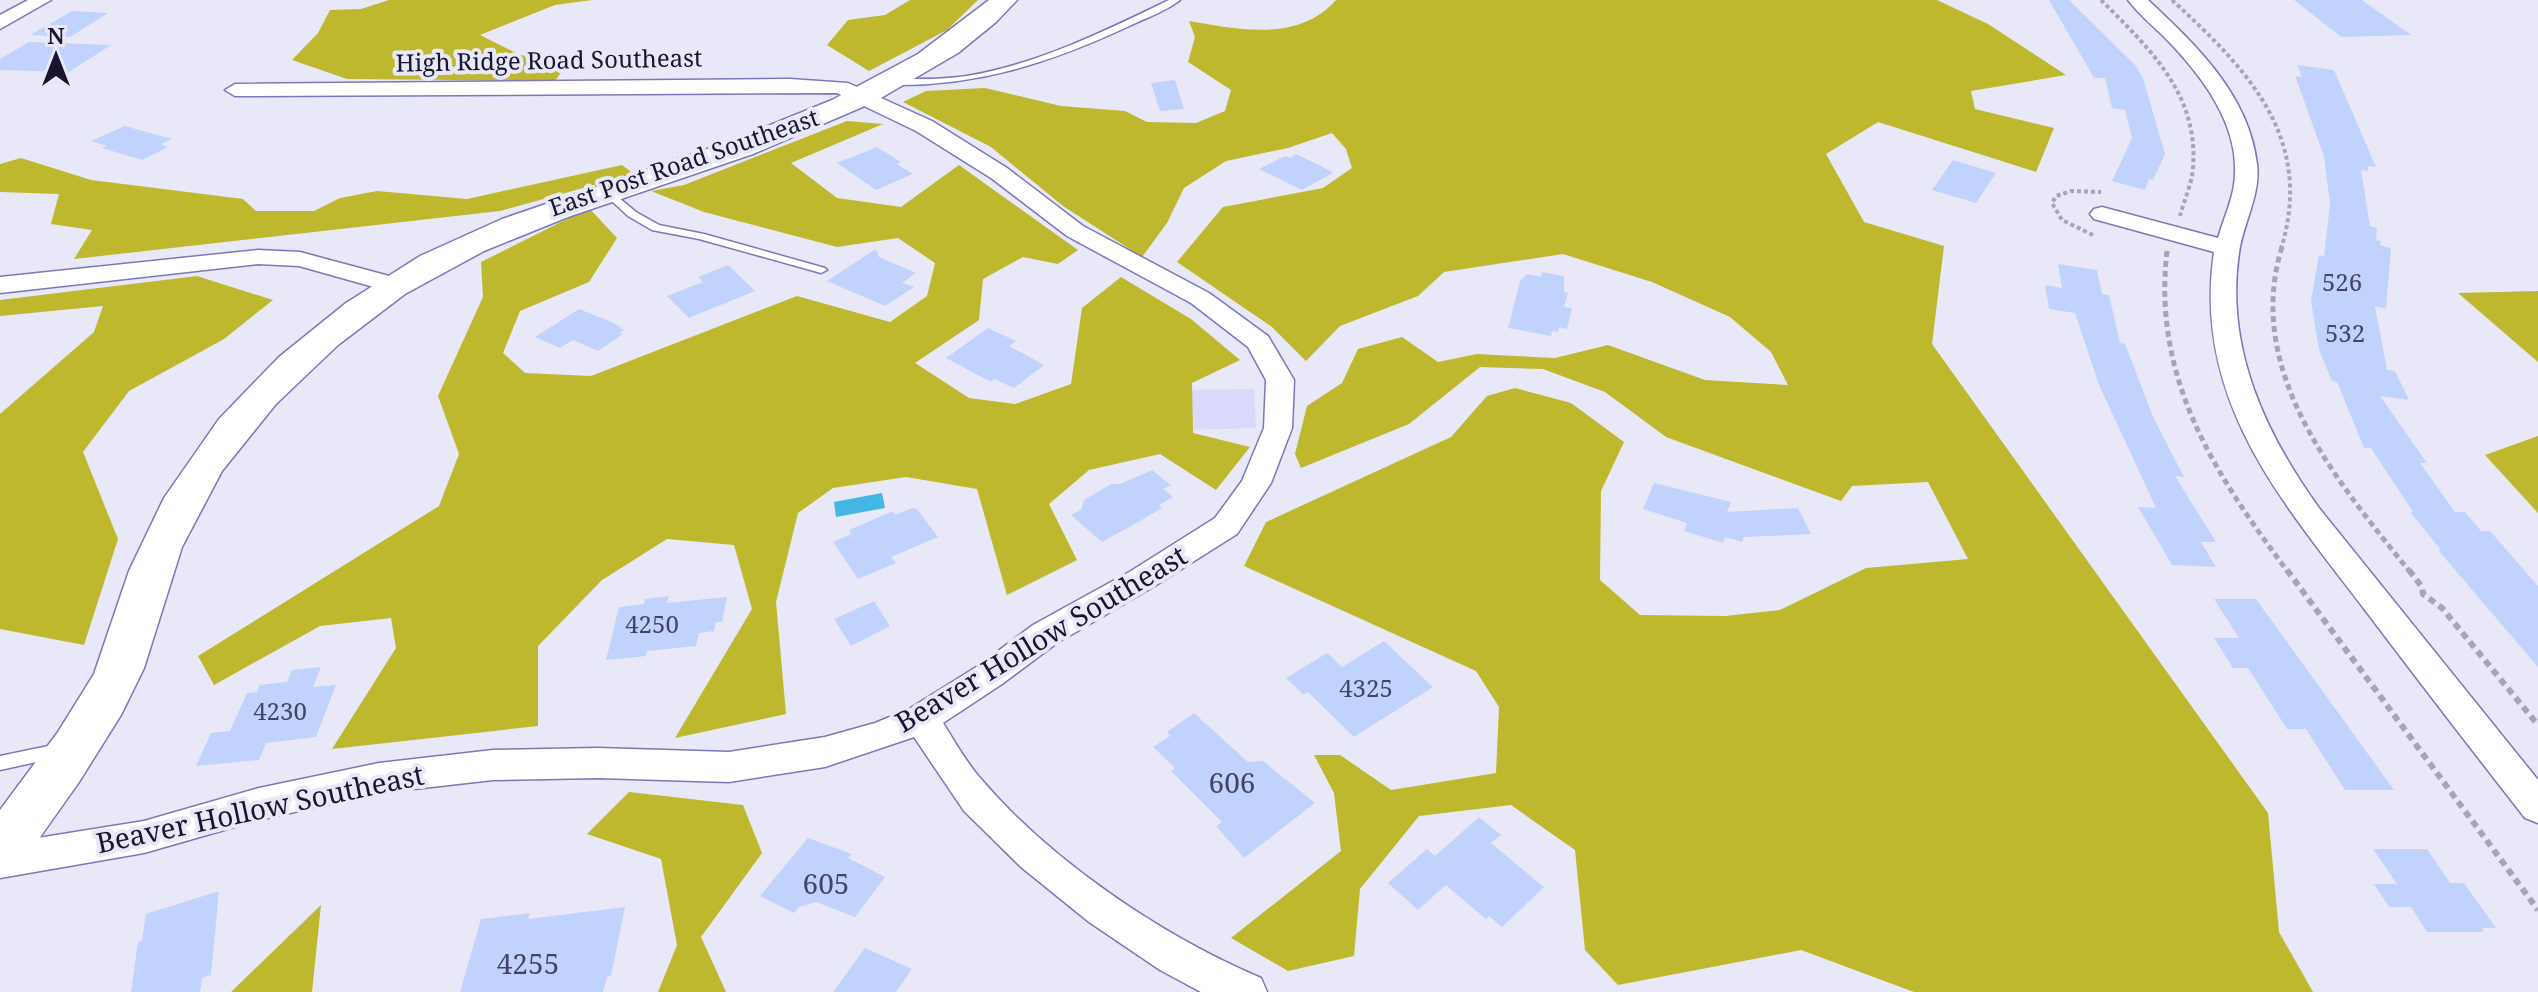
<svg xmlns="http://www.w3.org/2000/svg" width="2538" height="992" viewBox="0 0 2538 992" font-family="'Noto Serif',serif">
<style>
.built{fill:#dad9fb}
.forest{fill:#bdb82d}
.water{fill:#42b7e3}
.building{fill:#c1d3fd}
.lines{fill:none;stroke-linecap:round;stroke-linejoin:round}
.service-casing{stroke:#7d76bb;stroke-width:3}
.minor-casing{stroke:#7d76bb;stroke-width:3}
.secondary-casing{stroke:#7d76bb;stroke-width:3}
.path-far2{stroke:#a6a4b7;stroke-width:4;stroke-dasharray:4 3;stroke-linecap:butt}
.path-far1{stroke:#a6a4b7;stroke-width:5;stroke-dasharray:6 4;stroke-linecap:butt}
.path{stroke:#a6a4b7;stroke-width:6;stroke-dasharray:7 5;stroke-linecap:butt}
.service{fill:#fff;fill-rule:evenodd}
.minor{fill:#fff;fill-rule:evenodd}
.secondary{fill:#fff;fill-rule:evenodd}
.labels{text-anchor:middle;stroke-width:8;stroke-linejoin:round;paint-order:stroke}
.far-street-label{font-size:24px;fill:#191530;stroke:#e9e8f8}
.number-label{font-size:24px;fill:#434463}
.street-label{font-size:28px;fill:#191530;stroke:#e9e8f8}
.near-number-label{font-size:28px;fill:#434463}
</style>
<rect width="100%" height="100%" fill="#e9e8f8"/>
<!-- built -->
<path class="built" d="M1254 389 1256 428 1183 430 1184 390Z"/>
<!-- forest -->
<path class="forest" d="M389 0H592L555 5 480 35 520 55 569 61 555 81 347 79 292 60 318 33 330 10 361 9Z
M910 0H978L947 30 869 71 827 45 848 20 885 15Z
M1336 0H1937L1988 24 2066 75 1971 91 1975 109 2054 128 2036 172 1878 122 1826 154 1864 222 1944 246 1932 344 2268 813 2279 932 2313 992H1914L1801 950 1618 985 1585 950 1575 850 1511 805 1419 816 1360 889 1354 956 1288 971 1231 938 1341 851 1334 793 1314 755H1340L1391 790 1496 773 1499 707 1476 671 1244 566 1266 522 1451 437 1487 396 1515 388 1571 403 1624 442 1601 491 1600 580 1640 615 1725 616 1780 610 1866 568 1968 559 1928 482 1852 486 1841 501 1666 437 1605 392 1543 369 1480 367 1409 424 1301 468 1295 454 1307 406 1342 383 1358 349 1402 337 1438 362 1477 354 1555 358 1608 345 1705 380 1788 385 1771 352 1730 317 1652 282 1563 254 1444 272 1418 296 1340 326 1306 361 1272 327 1177 262 1223 207 1323 188 1352 168 1346 149 1332 133 1288 148 1226 161 1184 188 1167 223 1142 257 1063 206 991 147 903 102 926 91 985 88 1061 106 1125 111 1147 122 1196 123 1225 111 1231 90 1188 62 1195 37 1189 21C1240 30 1299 42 1336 0Z
M847 121 883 124 791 163 837 198 901 207 959 165 1078 250 1058 264 1023 257 983 279 979 320 915 363 969 398 1015 404 1071 384 1082 308 1121 277 1191 319 1240 360 1192 383 1193 433 1250 447 1216 490 1160 454 1089 470 1049 504 1077 560 1007 595 977 489 906 477 833 488 798 513 776 602 786 714 675 738 752 609 734 545 667 539 602 580 538 646V726L332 749 396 648 391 618 320 626 214 685 198 656 439 506 459 454 438 396 483 297 481 262 589 208 617 238 589 282 520 311 503 353 525 373 591 376 797 296 890 322 927 296 935 263 898 238 837 247 704 212 651 191 684 185Z
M21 158 91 180 243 199 256 211H314L340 198 377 191 467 199 622 165 634 174 500 211 74 259 92 230 51 224 59 194 0 192V164Z
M197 276 273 300 224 339 129 391 83 452 118 539 84 645 0 629V414L94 332 103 306 0 316V300Z
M2538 291V362L2458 293Z
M2538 436V513L2485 455Z
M629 792 743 805 762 853 701 937 726 992H658L677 945 661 859 587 834Z
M321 905 312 992H231Z"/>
<!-- water -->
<path class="water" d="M882 493 885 508 836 517 834 502Z"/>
<!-- building -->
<path class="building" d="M2049 0H2069L2135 65 2143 78 2165 154 2153 180 2149 179 2145 190 2112 181 2132 138 2125 110 2112 108 2105 78H2094Z
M2294 0H2362L2411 35 2341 37Z
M72 11 108 13 70 37 30 35Z
M29 42 111 45 69 72 0 70V59Z
M2297 65 2334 70 2376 167 2367 166 2369 171 2361 170 2370 226 2377 228 2376 240 2381 241 2380 245 2391 248 2386 309 2375 306 2387 370 2395 371 2409 400 2380 396 2427 463H2420L2455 512H2465L2481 531H2490L2538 586V667L2438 550H2441L2410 512H2413L2371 448H2364L2337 382 2332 381 2319 350 2311 301 2319 255 2324 256 2330 204 2324 156 2295 76 2302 77Z
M1175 80 1184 109 1160 111 1151 83Z
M125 126 172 139 161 144 168 147 142 160 102 148 107 146 91 141Z
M877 147 901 162 897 164 913 174 876 190 837 163Z
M1296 154 1321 166 1333 173 1302 190 1259 169 1285 156 1290 158Z
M1953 160 1996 173 1976 203 1932 190Z
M876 249 879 257 916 273 902 283 914 287 885 306 827 281Z
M2058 264 2097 270 2102 294 2109 295 2120 343 2125 344 2154 419 2184 477 2175 476 2216 542H2201L2216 567 2172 565 2138 507 2156 508 2099 385 2075 313 2049 309 2045 285 2062 288Z
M728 265 755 291 689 318 667 296 703 282 698 277Z
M1542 272 1564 276V292L1568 293 1564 307 1572 308 1567 329 1559 327 1558 332 1552 331 1551 336 1508 328 1520 281 1527 274 1541 277Z
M579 309 614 323 624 330 619 333 623 334 598 351 573 340 560 348 535 337Z
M988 328 1016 341 1009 346 1044 365 1014 388 994 379 991 382 946 358Z
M1152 470 1171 485 1163 489 1173 497 1159 505 1162 508 1140 521 1102 542 1071 515 1081 510 1084 500 1111 484H1120Z
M1654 483 1731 502 1727 512 1798 508 1811 534 1744 537 1742 542 1725 537 1723 543 1684 531 1687 523 1643 509Z
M912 508 917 509 938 537 891 557 896 563 858 579 833 542 851 534 849 530 893 511 895 515Z
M669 596 667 603 727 597 722 622H716L714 631 699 633 696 646 647 651 646 656 606 660 619 607 644 604 645 599Z
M2214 599H2256L2394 790H2345L2306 729H2287L2248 668H2233L2214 638H2239Z
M874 601 890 626 851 646 834 619Z
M1384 641 1433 687 1354 737 1308 692 1304 695 1286 678 1327 653 1342 667Z
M321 667 313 687 336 685 316 737 266 743 259 760 196 766 211 733 230 731 247 693 257 692 260 685 287 682 292 670Z
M1194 713 1248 762 1263 761 1315 803 1244 858 1216 826 1222 822 1171 771 1175 768 1153 747 1170 736 1167 732Z
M1479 817 1501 835 1491 843 1544 887 1502 927 1489 916 1486 919 1446 885 1418 910 1388 883 1427 849 1435 856Z
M808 838 852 854 848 858 885 877 855 917 816 902 799 907 794 913 760 896Z
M2373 849H2427L2450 883H2464L2496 928H2482L2484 932H2427L2411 907H2389L2374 884H2397Z
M219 891 211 975 202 978 200 992H131L138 942 142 941 146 914Z
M625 907 611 976 607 977 603 992H460L481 919 530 913 528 919Z
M865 948 912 969 896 992H833Z"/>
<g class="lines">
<!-- service casing -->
<g class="service-casing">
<path id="service" d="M1169 0H1180C1165 12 1143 19 1125 28 1049 63 978 86 893 85L888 82 893 79C918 79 942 80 967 76 1038 64 1105 31 1169 0Z
M607 188 636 212 659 225 704 234 825 268 827 270 821 273 699 239 652 230 628 216 603 193V189Z
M58 744 64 746 66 751 64 756 0 770V756Z"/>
</g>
<!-- minor casing -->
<g class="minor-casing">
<path id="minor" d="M28 0H51L0 29V15Z
M2128 0H2148C2196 45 2249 95 2257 164 2261 195 2243 223 2239 253 2225 348 2265 433 2319 508L2538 780V823L2525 818C2471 749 2418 680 2365 610 2282 501 2192 400 2214 252L2094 219 2090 214 2094 209 2102 207 2218 238C2224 217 2235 195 2235 173 2237 123 2203 78 2171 44 2157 29 2140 16 2128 0Z
M790 79 848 83 932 121 1007 168 1083 226 1209 293 1268 336 1294 380 1292 428 1271 483 1237 534 1153 587 1057 643 1002 684 943 723C955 742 966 762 981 779 1051 861 1162 936 1261 978L1267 992H1201L1160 970 1089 922 1021 867 964 811 914 737 825 767 729 782 598 778 493 780 379 793 259 820 144 853 0 878V844L144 821 259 788 379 763 493 750 598 748 729 752 825 737 875 723 909 709 978 666 1033 625 1131 571 1215 518 1242 481 1264 428 1266 380 1248 347 1191 303 1067 236 991 178 916 131 837 93 235 96 225 90 235 84Z
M258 250 300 252 404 280 408 285 404 290 395 293 299 266 258 264 0 293V277Z"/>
</g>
<!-- secondary casing -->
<g class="secondary-casing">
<path id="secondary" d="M989 0H1017L996 22 958 53 874 102 753 154 568 217 484 251 405 294 338 345 276 404 222 471 182 547 144 668 121 715 79 782 19 867 0 874V810L58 732 94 674 129 571 164 498 219 419 279 357 346 303 420 256 502 219 731 141 832 100 918 54Z"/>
</g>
<!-- path-far2 -->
<path class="path-far2" d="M2101 0C2149 48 2199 94 2193 168 2192 184 2184 200 2180 216
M2172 0C2248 70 2315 138 2281 249
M2093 235 2062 220 2052 203 2056 196 2071 191 2101 192"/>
<!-- path-far1 -->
<path class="path-far1" d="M2282 247C2243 372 2338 482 2410 572
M2167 251C2152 379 2215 474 2288 572"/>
<!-- path -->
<path class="path" d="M2287 570 2538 910
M2409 570 2422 587 2423 594 2442 608 2538 725"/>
<!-- service -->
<use href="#service" class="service"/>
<!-- minor -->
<use href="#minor" class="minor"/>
<!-- secondary -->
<use href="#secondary" class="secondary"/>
</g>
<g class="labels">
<!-- far-street labels -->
<g class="far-street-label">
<text transform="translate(549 61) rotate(-1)" y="8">High Ridge Road Southeast</text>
<text transform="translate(684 163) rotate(-19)" y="8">East Post Road Southeast</text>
</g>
<!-- number labels -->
<g class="number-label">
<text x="2342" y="291">526</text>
<text x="2345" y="342">532</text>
<text x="652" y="633">4250</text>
<text x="1366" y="697">4325</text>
<text x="280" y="720">4230</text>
</g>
<!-- street labels -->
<g class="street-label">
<text transform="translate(1041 639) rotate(-31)" y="10">Beaver Hollow Southeast</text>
<text transform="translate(260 809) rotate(-12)" y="10">Beaver Hollow Southeast</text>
</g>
<!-- near-number labels -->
<g class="near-number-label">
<text x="1232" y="793">606</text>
<text x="826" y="894">605</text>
<text x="528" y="974">4255</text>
</g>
</g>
<!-- north arrow -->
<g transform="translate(56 56)" stroke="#e9e8f8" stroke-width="6" paint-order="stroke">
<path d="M0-6L14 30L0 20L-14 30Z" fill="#191530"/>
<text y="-12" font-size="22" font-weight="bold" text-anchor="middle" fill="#191530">N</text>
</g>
</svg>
